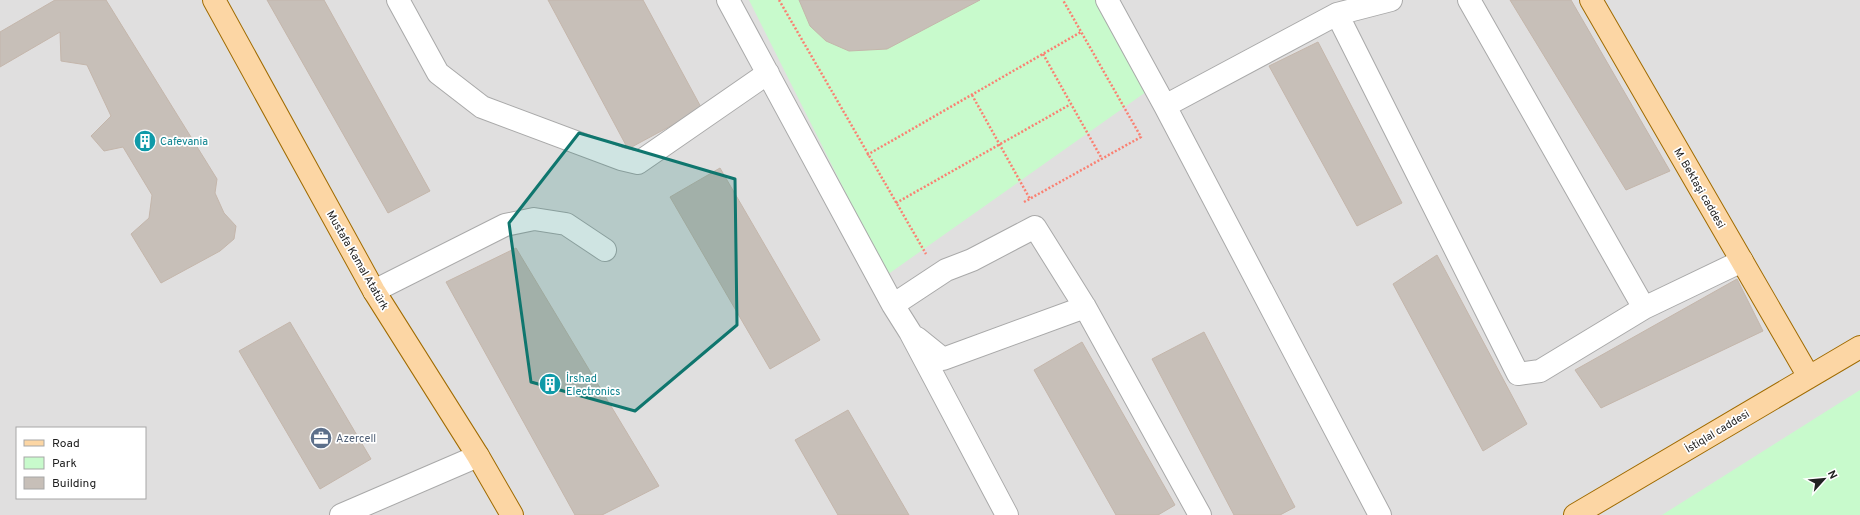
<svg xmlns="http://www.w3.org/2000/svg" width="1860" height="515" viewBox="0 0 1860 515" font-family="Overpass,sans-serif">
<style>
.residential{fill:#e0dfdf;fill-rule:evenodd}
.park{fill:#c8facc}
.building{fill:#c7bfb8;stroke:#c4b6ab}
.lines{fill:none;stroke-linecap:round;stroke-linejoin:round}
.minor-casing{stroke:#a9a9a9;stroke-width:24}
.major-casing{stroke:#a06b00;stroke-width:24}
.path{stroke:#fa8072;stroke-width:2.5;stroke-dasharray:2 2;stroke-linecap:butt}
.minor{stroke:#fff;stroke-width:22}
.major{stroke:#fcd6a4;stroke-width:22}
.marked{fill:#0f766e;fill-opacity:0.2;stroke:#0f766e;stroke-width:3;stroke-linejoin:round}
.labels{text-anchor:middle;stroke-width:3.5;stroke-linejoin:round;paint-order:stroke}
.culture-label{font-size:11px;fill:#0d838f;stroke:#fff;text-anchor:start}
.street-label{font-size:11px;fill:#222;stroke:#fff}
.service-label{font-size:11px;fill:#4e5e75;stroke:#fff;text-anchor:start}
</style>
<rect width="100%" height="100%" fill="#f2efe9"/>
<!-- residential -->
<path class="residential" d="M0 0H1860V515H0ZM17 428H145V498H17Z"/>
<!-- park -->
<path class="park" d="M749 0H1108L1153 87 887 275Z
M1860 390V515H1662Z"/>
<!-- building -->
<path class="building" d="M55 0H106L217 179 215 193 224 213 236 226 234 239 220 251 161 283 131 234 149 218 152 195 123 147 104 151 91 136 111 116 87 65 61 61 60 32 0 67V32Z
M267 0H324L430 191 388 213Z
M548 0H643L702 109 628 149Z
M799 0H980L887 49 849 51 826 41 810 26Z
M1510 0H1571L1670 171 1626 190Z
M1318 42 1402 203 1357 226 1269 66Z
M720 168 820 340 770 369 670 197Z
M516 248 659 486 602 515H575L446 282Z
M1437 255 1527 424 1483 451 1393 284Z
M1737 279 1763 331 1601 408 1575 370Z
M290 322 371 459 320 489 239 351Z
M1204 332 1295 507 1280 515H1234L1152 359Z
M1082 342 1175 505 1158 515H1116L1034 370Z
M848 410 909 515H838L795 440Z"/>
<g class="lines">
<!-- minor casing -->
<g class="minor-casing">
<path id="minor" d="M398 0 438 73 482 107 621 159 638 163 768 73
M728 0 893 305 910 332 1007 515
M1107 0 1165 106 1380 515
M1469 0 1644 308 1742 261
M1337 14 1518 374 1540 371 1644 308
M1165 106 1337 14 1391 0
M374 291 505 225 534 219 566 224 605 250
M893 305 946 270 972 260 1035 227 1085 307 1200 515
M917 338 943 359 1085 307
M341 515 478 456"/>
</g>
<!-- major casing -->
<g class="major-casing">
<path id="major" d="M214 0 374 291 478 456 512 515
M1591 0 1809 377
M1575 515 1860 347"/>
</g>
<!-- path -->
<path class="path" d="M779 0 926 254
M1043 54 1102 159
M972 95 1030 199
M867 155 1081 32
M1024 202 1141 137 1063 0
M896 203 1071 104"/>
<!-- minor -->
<use href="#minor" class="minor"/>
<!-- major -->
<use href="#major" class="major"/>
</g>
<!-- marked area -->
<path class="marked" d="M579 133 735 179 737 325 635 411 531 382 509 223Z"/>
<!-- icons -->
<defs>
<g id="building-disc" transform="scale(1.15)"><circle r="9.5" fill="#0f9aa8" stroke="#fff"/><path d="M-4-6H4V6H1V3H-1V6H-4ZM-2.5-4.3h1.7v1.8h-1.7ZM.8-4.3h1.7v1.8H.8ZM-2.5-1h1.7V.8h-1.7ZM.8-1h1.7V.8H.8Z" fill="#fff"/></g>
<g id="office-disc" transform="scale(1.15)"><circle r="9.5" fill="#5c6f8a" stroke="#fff"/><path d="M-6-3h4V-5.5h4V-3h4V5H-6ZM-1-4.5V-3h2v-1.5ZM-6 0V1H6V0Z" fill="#fff"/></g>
</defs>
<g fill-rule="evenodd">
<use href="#building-disc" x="145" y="141"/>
<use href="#building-disc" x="550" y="384"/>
<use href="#office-disc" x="321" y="438"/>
</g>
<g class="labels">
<!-- culture labels -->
<g class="culture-label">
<text x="160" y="145">Cafevania</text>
<text x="566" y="382">İrshad<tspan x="566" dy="13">Electronics</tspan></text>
</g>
<!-- street labels -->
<g class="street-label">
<text transform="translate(1700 188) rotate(60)" y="4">M. Bektaşi caddesi</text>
<text transform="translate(358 260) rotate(60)" y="4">Mustafa Kamal Atatürk</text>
<text transform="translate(1717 431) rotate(-31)" y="4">İstiqlal caddesi</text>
</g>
<!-- service labels -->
<g class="service-label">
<text x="336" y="442">Azercell</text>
</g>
</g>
<!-- legend -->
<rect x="16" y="427" width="130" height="72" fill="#ffffff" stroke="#a7a7a7"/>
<rect x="24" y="440" width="20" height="6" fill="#fcd6a4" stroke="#a7a7a7"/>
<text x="52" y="447" font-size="12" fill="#222222">Road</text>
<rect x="24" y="457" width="20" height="12" fill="#c8facc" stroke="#a7a7a7"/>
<text x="52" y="467" font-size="12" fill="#222222">Park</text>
<rect x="24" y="477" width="20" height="12" fill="#c7bfb8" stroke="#a7a7a7"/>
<text x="52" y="487" font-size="12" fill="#222222">Building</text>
<!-- north arrow -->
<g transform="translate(1824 479) rotate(63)" stroke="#ffffff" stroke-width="3" paint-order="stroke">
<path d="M0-3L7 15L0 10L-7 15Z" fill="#222222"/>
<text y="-6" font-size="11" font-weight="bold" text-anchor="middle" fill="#222222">N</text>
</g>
</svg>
